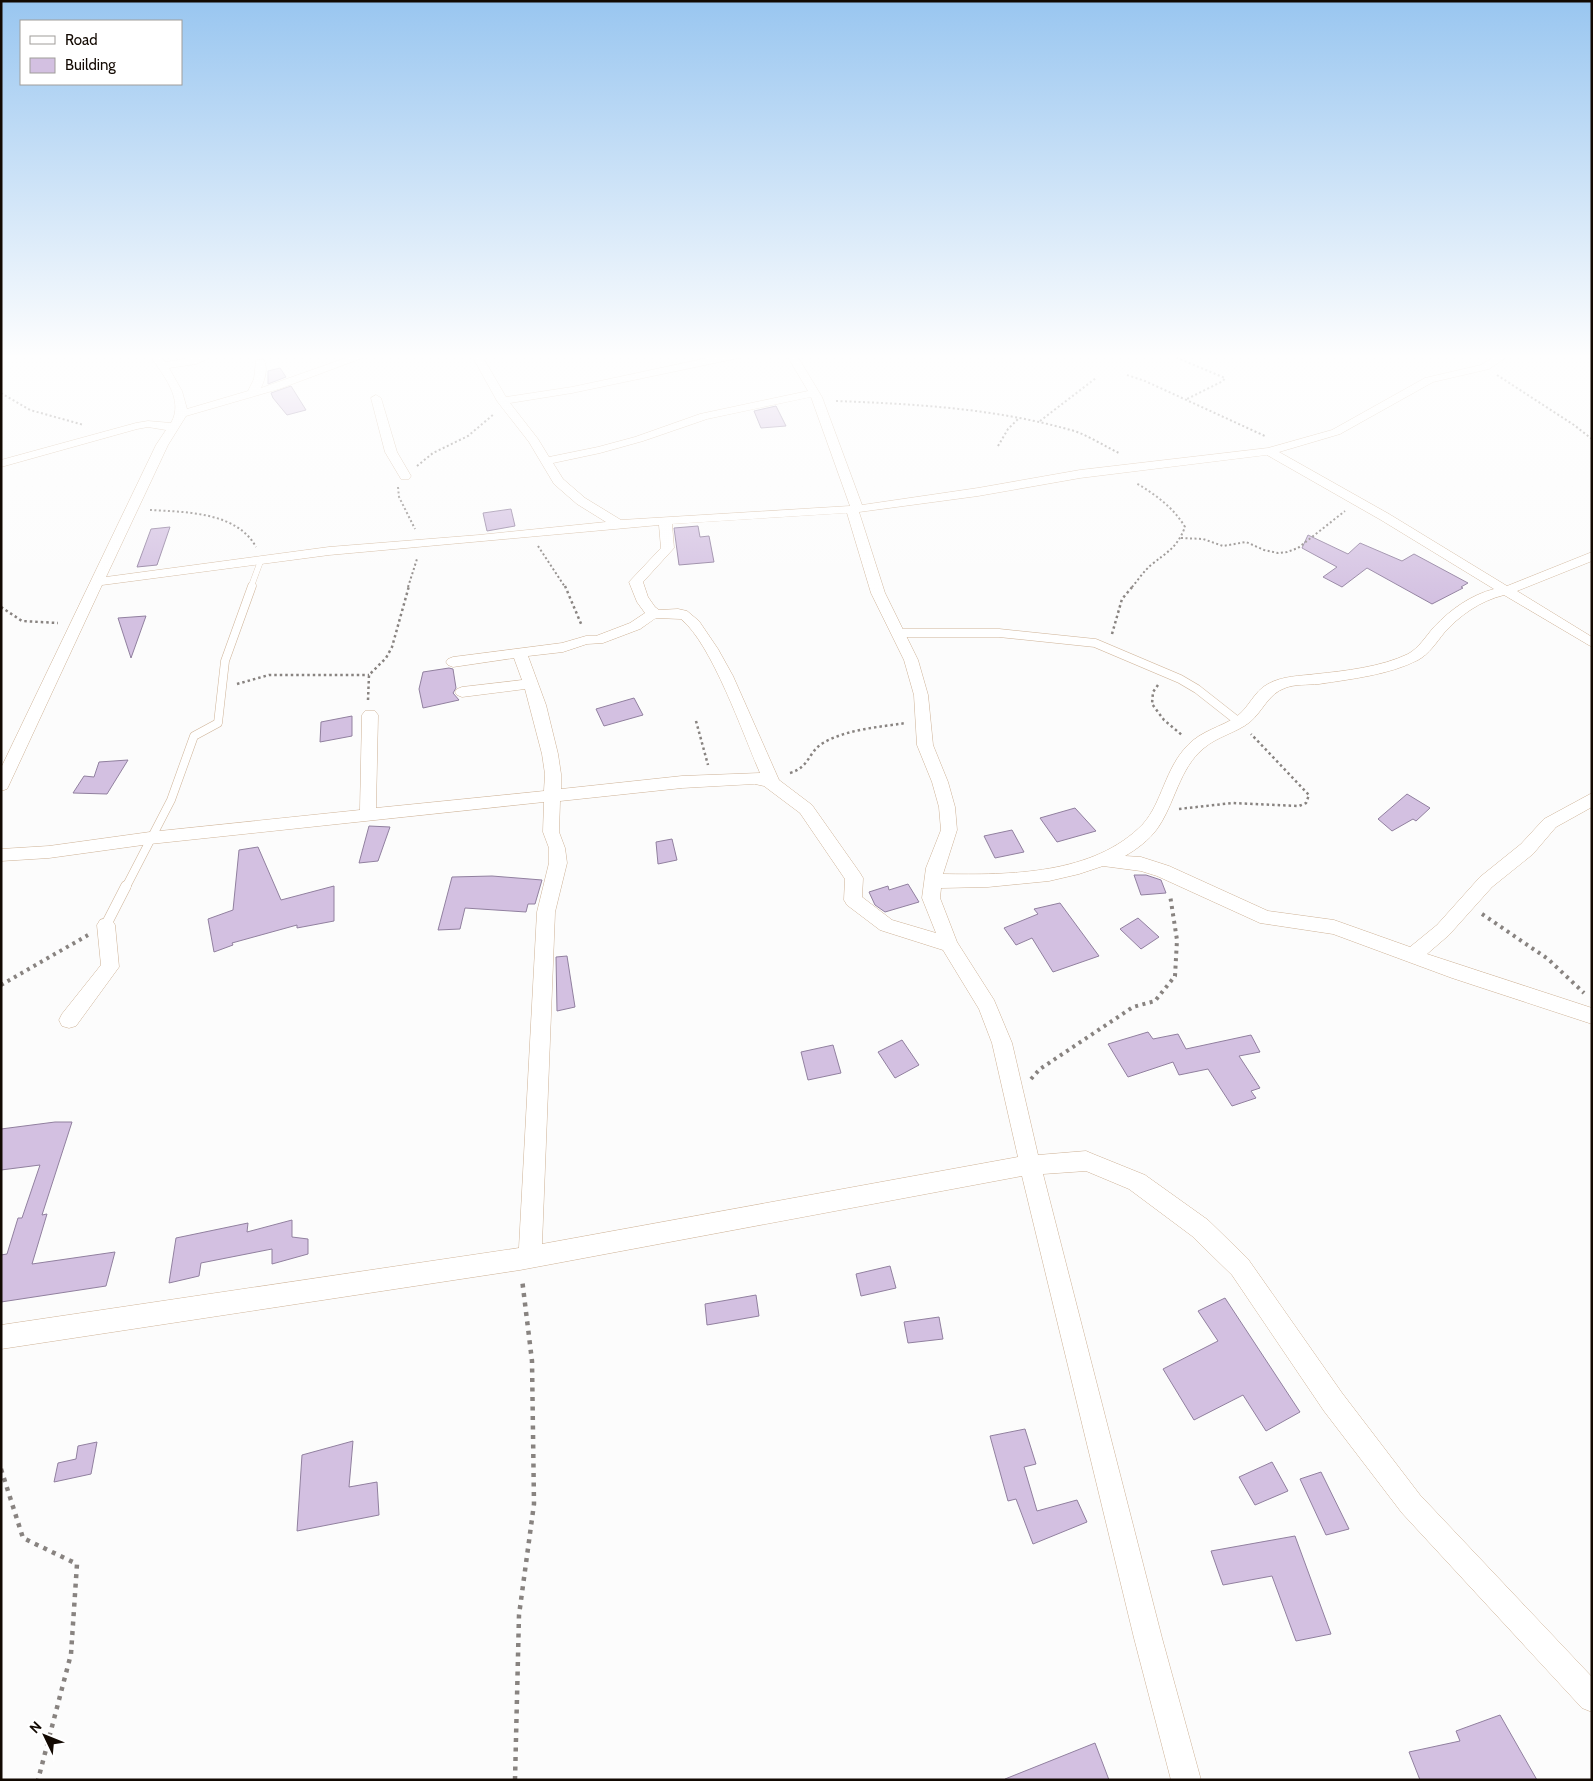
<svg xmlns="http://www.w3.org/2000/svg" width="1593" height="1781" viewBox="0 0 1593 1781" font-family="Cabin,sans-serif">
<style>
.building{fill:#d3c0e1;stroke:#91809f}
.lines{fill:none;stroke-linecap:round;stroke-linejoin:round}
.lane-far2-casing{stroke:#ceb296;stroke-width:6}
.lane-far1-casing{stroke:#ceb296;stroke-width:9}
.lane-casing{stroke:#ceb296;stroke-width:11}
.street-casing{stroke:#ceb296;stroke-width:1}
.path-far3{stroke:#888380;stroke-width:2;stroke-dasharray:2 2.5;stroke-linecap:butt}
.path-far2{stroke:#888380;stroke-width:2.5;stroke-dasharray:2.5 3;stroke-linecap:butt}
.path-far1{stroke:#888380;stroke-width:4;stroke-dasharray:3 4.5;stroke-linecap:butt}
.path{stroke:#888380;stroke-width:4.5;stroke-dasharray:4 5.5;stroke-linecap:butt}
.lane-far2{stroke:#fff;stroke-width:5.5}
.lane-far1{stroke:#fff;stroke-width:8}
.lane{stroke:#fff;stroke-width:10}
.street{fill:#fff;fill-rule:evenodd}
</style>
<rect width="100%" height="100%" fill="#fcfcfc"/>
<!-- building -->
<path class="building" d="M280 368 286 377 268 384V371Z
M291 386 306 410 287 415 273 398 271 393Z
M776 406 786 426 761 428 754 411Z
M511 509 515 526 487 531 483 513Z
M698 526 700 537 709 536 714 562 679 565 674 528Z
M170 527 157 565 137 567 151 529Z
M1308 535 1348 554 1360 543 1402 561 1414 554 1468 583 1461 587 1463 588 1432 604 1367 568 1342 587 1323 577 1337 567 1302 548Z
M146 616 131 658 118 618Z
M449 668 453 669 456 688 453 693 459 700 423 708 419 689 423 672Z
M634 698 643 715 604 726 596 709Z
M352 716V736L320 742 321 722Z
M128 760 107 794 73 793 84 776 94 777 99 762Z
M1407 794 1430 808 1416 821 1413 819 1392 831 1378 819Z
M1075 808 1096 831 1057 842 1040 818Z
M369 826 390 827 378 861 359 863Z
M1012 830 1024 852 995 858 984 836Z
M672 839 677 860 658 864 656 842Z
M258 847 281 900 334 886V921L297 928V925L232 943 233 945 214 952 208 919 233 910 239 850Z
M1134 875H1146L1161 880 1166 893 1141 895Z
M492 876 542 880 535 904H528L526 912 465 908 460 929 438 930 452 877Z
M908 884 919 902 885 912 875 905 869 892 888 886 889 890Z
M1060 903 1099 956 1053 972 1032 938 1016 945 1004 928 1038 914 1034 909Z
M1138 918 1159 937 1141 949 1120 929Z
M567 956 575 1007 557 1011 556 957Z
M1148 1032 1153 1039 1178 1034 1186 1049 1251 1035 1260 1052 1239 1056 1260 1088 1251 1091 1256 1098 1232 1106 1208 1069 1179 1075 1173 1062 1128 1077 1108 1044Z
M902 1040 919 1065 895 1078 878 1052Z
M833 1045 841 1073 808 1080 801 1052Z
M55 1122H72L42 1215 47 1214 32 1264 115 1252 106 1286 1 1302V1255L7 1254 18 1218H22L40 1165 1 1170V1129Z
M292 1220V1237L308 1239V1254L272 1264V1249L201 1263 199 1276 169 1283 176 1238 248 1223 247 1232Z
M890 1266 896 1288 861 1296 856 1274Z
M756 1295 759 1316 707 1325 705 1304Z
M1225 1298 1300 1412 1266 1431 1243 1395 1194 1420 1163 1369 1218 1341 1198 1311Z
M939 1317 943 1339 908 1343 904 1322Z
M1025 1429 1036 1464 1024 1467 1037 1511 1077 1500 1087 1522 1033 1544 1016 1499 1008 1501 990 1436Z
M353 1441 349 1487 377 1482 379 1515 297 1531 302 1455Z
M97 1442 91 1474 54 1482 58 1463 76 1459 78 1446Z
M1272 1462 1288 1491 1255 1505 1239 1477Z
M1321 1472 1349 1529 1326 1535 1300 1479Z
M1295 1536 1331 1634 1296 1641 1272 1576 1223 1585 1211 1551Z
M1500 1715 1537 1780H1420L1409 1752 1460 1741 1456 1731Z
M1095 1743 1109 1780H1005V1779Z"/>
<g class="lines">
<!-- lane-far2 casing -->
<g class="lane-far2-casing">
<path id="lane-far2" d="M251 587 261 560"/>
</g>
<!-- lane-far1 casing -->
<g class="lane-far1-casing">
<path id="lane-far1" d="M898 633H999L1095 643 1180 679 1197 689 1239 722
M126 887 171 800 194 736 218 723 225 661 252 586"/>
</g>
<!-- lane casing -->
<g class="lane-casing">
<path id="lane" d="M106 925 126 886"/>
</g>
<!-- street casing -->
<g class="street-casing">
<path id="street" d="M149 354H159L165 362C183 360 201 354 219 354L196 364 169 368 182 391 187 409 248 391 254 379 256 360H264C268 369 265 379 261 388L357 354H373L279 389 186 416 168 445 106 577 329 547 479 535 606 522 577 504 554 484 529 442 497 401 471 354H481L506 397 572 387 726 354H748L743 357 572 393 510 403 538 439 549 457 598 447 635 437 700 414 808 391 786 354H796L822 397 862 505 978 488 1080 470 1268 448 1332 430 1425 378 1481 365 1498 354H1511L1489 369 1433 382 1340 434 1279 452 1389 514 1507 586 1592 552V561L1517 591 1592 637V647L1504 595C1480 601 1460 615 1444 633 1436 643 1429 654 1418 660 1389 675 1351 679 1319 684 1307 685 1295 684 1285 688 1268 694 1263 711 1250 722 1236 733 1218 736 1204 748 1179 768 1175 804 1157 829 1149 840 1137 849 1125 856L1141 857 1169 866 1268 911 1334 920 1410 947 1437 925 1480 877 1521 844 1544 819 1592 793V807L1556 827 1533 854 1492 887 1449 935 1427 954 1592 1008V1024L1452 978 1333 934 1260 923 1157 876 1141 871 1103 866 1079 874 1049 881 988 887 941 888 940 898 957 942 994 1000 1012 1043 1038 1155 1086 1151 1093 1154 1145 1175 1208 1220 1248 1259 1342 1393 1420 1495 1592 1677V1712L1582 1708 1402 1513 1324 1411 1232 1275 1192 1236 1129 1189 1086 1171 1043 1174 1162 1638 1201 1780H1171L1134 1638 1022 1176 520 1270 1 1349V1325L519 1248 537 912 549 863V848L543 832 544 802 150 844 49 858 1 861V849L49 846 150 832 360 810 362 715 365 711H375L378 715 376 808 544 791 545 774 542 754 525 689 462 697 457 695 455 692 457 689 462 687 522 680 514 658 453 667 448 665 446 662 448 659 453 657 562 643 586 636H596L630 623 645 613 637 602 629 582 661 548 659 525 329 555 102 585 9 785 7 789 1 791V768L156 445 166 430 148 427 137 429 1 467V460L136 423 148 421 171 423C185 399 162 374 149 354ZM811 397 850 506 621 520 585 498 563 479 553 463 600 453 643 441 707 419ZM1267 455 1381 520 1494 589C1471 595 1451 609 1434 627 1426 636 1419 648 1408 654 1381 667 1345 671 1316 674 1300 676 1282 676 1268 684 1254 691 1249 708 1236 717 1221 727 1201 731 1188 745 1165 768 1162 803 1143 824 1094 875 1009 875 943 874L957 830 955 807 948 782 933 745 928 695 918 660 885 593 859 512 978 496 1080 478ZM847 513 871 593 904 660 914 695 917 745 932 782 939 807 941 830 926 868 922 898 936 933 892 920 862 897 863 878 860 873 812 805 779 780 733 676 718 649 699 621 687 611 678 609 659 610 655 607 648 597 643 582 674 548 672 524ZM656 618 681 619C712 644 743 734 760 773L682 776 561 789V774L558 754 546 705 528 656 563 652 587 644 603 643 640 629ZM755 784 764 786 800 813 845 879 844 900 847 905 880 930 943 950 979 1009 992 1043 1018 1157 542 1244 555 912 567 863 565 848 559 832 560 801 682 788Z
M376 395 381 398 397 452 411 476 409 479H401L385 452 371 398Z
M106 918 112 920 115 925 119 967 76 1026 69 1028 62 1026 59 1020 62 1014 101 965 97 925 100 920Z"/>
</g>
<!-- path-far3 -->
<path class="path-far3" d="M1168 354 1225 378 1223 381 1185 400
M1127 375 1145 381 1265 436
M1497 375 1574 425 1592 439
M1 393 30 410 84 425
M836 401C914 404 991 408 1067 429 1085 433 1102 445 1119 453
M1040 421 1096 378
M998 446 1008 429 1018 419
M417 466 433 453 468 436 494 414
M398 487 399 497 415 529
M150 510C186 512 237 512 256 547
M1181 538 1203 539 1223 546 1246 542 1264 550 1278 553 1287 552 1298 548 1345 511
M538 546 565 587
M408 587 417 559
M1132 587C1138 580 1144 571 1151 565 1167 552 1177 548 1185 527 1173 507 1156 495 1136 483"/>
<!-- path-far2 -->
<path class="path-far2" d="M565 586 582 626
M1 607 22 621 58 623
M1112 634 1122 599 1133 586
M237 684 269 675H369
M1158 685 1153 692 1152 704 1164 720 1183 736
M368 700 369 675 386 658 392 647 409 586
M696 721 708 765
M790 773C810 767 808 752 823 743 847 729 880 727 906 723
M1179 809 1232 803 1299 806 1306 803 1309 795 1251 734"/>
<!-- path-far1 -->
<path class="path-far1" d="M1482 914 1548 959 1584 993
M1 985 88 935
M1031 1079 1040 1069 1133 1007 1155 1001 1175 976 1177 940 1170 895"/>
<!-- path -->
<path class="path" d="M1 1469 23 1538 77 1564 71 1654 38 1780
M515 1780 519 1615 534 1504 532 1361 522 1279"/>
<!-- lane-far2 -->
<use href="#lane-far2" class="lane-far2"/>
<!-- lane-far1 -->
<use href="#lane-far1" class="lane-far1"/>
<!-- lane -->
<use href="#lane" class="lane"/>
<!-- street -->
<use href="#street" class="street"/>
</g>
<!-- sky -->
<linearGradient id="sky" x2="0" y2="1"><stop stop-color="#99c6f0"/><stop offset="0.59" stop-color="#fefefe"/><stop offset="1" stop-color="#fefefe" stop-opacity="0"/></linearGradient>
<rect width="1593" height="604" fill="url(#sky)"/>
<!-- border -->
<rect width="1593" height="1781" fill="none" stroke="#120902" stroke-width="5"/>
<!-- legend -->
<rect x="20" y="20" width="162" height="65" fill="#ffffff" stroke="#a09d9a"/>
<rect x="30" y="36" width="25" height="8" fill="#ffffff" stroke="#a09d9a"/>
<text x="65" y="45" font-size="15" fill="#120902">Road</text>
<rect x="30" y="58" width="25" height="15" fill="#d3c0e1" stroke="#a09d9a"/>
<text x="65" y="70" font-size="15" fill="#120902">Building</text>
<!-- north arrow -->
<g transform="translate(45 1736) rotate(313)" stroke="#ffffff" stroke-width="4" paint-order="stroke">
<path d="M0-4L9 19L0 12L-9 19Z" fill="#120902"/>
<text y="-8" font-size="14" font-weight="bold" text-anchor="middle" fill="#120902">N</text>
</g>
</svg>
